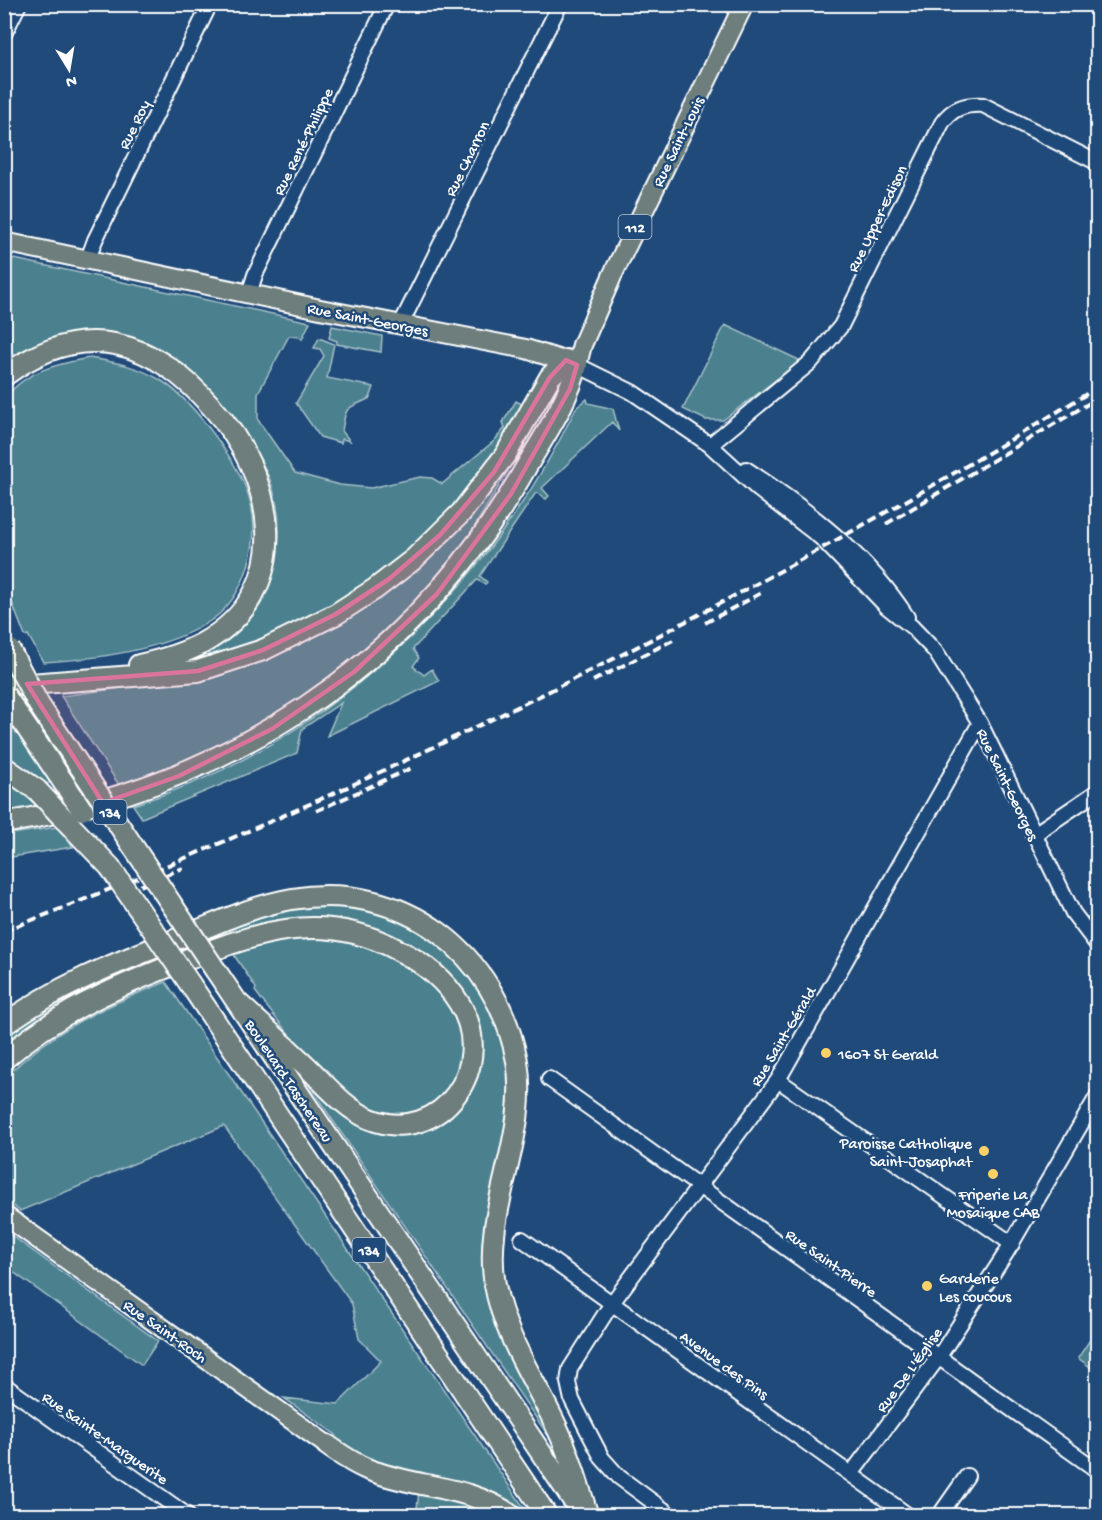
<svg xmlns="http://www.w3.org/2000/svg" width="1102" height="1520" viewBox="0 0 1102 1520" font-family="'Gochi Hand',sans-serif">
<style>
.green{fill:#4c818f;stroke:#a6c0c7;stroke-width:1.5}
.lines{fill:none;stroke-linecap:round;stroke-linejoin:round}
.minor-casing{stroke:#fff;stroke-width:18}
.major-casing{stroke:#fff;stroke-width:22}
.highway-casing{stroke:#fff;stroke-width:24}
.minor{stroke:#1f4a7a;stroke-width:14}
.major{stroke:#6d7e7c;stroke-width:18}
.highway{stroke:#6d7e7c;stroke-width:20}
.rail{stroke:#fff;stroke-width:4;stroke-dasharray:9 4.5;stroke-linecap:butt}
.highway-bridge-casing{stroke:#fff;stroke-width:24;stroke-linecap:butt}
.highway-bridge{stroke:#6d7e7c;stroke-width:20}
.marked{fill:#da749d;fill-opacity:0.2;stroke:#da749d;stroke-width:4.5;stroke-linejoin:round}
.poi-dot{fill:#ffd166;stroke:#1f4a7a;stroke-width:2}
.labels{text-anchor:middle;stroke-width:5;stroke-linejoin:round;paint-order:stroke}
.shield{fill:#1f4a7a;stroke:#bcc9d7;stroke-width:1.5}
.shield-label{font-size:15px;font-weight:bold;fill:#fff}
.street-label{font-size:16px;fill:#fff;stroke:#1f4a7a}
.poi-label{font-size:16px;fill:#fff;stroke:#1f4a7a;text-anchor:start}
</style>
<rect width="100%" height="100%" fill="#1f4a7a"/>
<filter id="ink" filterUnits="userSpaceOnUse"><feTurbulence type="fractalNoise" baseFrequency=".0167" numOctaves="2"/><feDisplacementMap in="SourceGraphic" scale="12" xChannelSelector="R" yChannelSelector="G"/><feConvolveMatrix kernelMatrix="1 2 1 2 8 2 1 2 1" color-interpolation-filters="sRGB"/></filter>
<g filter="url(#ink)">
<!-- green -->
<path class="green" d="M5 257 310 322 302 339 298 336H289L258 393V420L295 473 340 485 371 488 420 477 432 478 442 484 494 441 505 428 503 422 516 401 526 406C508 433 492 465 471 490 395 577 313 625 204 659L202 656C262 619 293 560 273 489 264 458 240 430 220 405 194 372 161 341 117 336 102 334 82 340 67 342 42 346 25 349 5 365Z
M725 325 801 361 723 420H706L683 409Z
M332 326 382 336 381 352 337 344V341L329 338Z
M319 338 334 344 327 378 374 387 370 398C347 410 346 403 342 431L350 441 342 439 341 443 320 437 296 403 324 356 320 349 314 348Z
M89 358C115 362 138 366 162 381 194 402 242 466 251 504 260 543 246 595 213 619 169 650 96 659 43 662L28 635 25 636 5 585V398C25 371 57 364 89 358Z
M587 399 588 403 613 409 619 431 612 422 542 488 549 496 546 499 537 493 535 494 480 576 487 582 485 584 477 580 413 649 419 658 413 666 424 675 432 669 439 681 327 736 341 703 302 729 297 753 142 818 133 805C329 744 487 591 576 408Z
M506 467 509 469 458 554 415 606 338 674 236 740 121 788 61 696 174 681 313 634Z
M4 713 52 781 46 785 30 771 5 756Z
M4 778 41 809 5 815Z
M57 827 73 847 5 858V835Z
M316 905 354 906 401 920 441 944 481 987 506 1043 512 1092 486 1249 554 1434 549 1437 297 1068 383 1131 468 1093 476 1075 480 1055 420 953 396 938 369 928 329 920 294 919 266 923 222 937 219 933 278 911Z
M319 935C334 938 351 938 364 943 402 958 443 984 460 1022 463 1028 462 1037 462 1044 464 1101 414 1130 363 1106 355 1103 349 1095 342 1089 309 1060 281 1026 255 991L256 988 234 955 256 946 255 944Z
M152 959 155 964 5 1048V1036C49 1001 100 981 152 959Z
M166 982 529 1515H522L410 1473 353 1455 335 1437 336 1435 284 1398 338 1404 381 1361 359 1339 352 1304 224 1126 20 1211 5 1200V1077C53 1030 104 1006 166 982Z
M5 1231 158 1341 142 1365 5 1266Z
M1097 1329V1372L1078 1358Z
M419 1492 456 1500 491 1514 416 1516Z"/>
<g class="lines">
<!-- minor casing -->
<g class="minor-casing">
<path id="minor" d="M4 34 19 4
M88 259 95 240 210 4
M249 294 255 275 387 4
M401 324 560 4
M577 365 632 392 710 445 759 490 821 538 886 606 912 627 935 651 980 723 1073 913 1098 946
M710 445 811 362 841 326 942 123C952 108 965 104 983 105L1098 163
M746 469C806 508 868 556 907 617
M1033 835 1098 791
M549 1079 1098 1471
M778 1080 1012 1244
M522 1239 909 1516
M4 1385 188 1516
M851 1474 938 1358 1006 1253 1098 1095
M672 1516 619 1477 602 1458 572 1400 568 1382 570 1369 612 1303 778 1080 980 723
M939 1516 967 1476"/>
</g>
<!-- major casing -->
<g class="major-casing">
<path id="major" d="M4 242 325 310 526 349 577 365 582 345 613 274 744 4
M4 1215 327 1445"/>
</g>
<!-- highway casing -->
<g class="highway-casing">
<path id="highway" d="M4 376C36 352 74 336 115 344 155 352 185 377 212 407 275 476 299 589 203 643 183 654 162 660 139 665
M4 686 198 671 263 650 336 614 375 589 414 559 461 513 506 454 550 377 566 360
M4 767 37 790
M66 821 110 867
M4 823C226 787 414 666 525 469 544 436 568 402 577 365
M216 971 579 1509
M190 984 547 1516
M4 1025C55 987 113 964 172 941 211 926 251 906 292 899 403 880 497 953 517 1061 530 1137 482 1209 495 1285 505 1339 537 1383 559 1432 571 1458 579 1488 588 1516
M4 1059C55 1014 111 989 173 965 251 935 318 907 398 950 422 962 445 980 459 1003 498 1064 442 1147 370 1119 342 1107 323 1081 301 1061 280 1041 259 1022 238 1003
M327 1445C340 1454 352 1463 367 1469 416 1489 468 1484 512 1516"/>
</g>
<!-- minor -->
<use href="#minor" class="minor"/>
<!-- major -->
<use href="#major" class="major"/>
<!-- highway -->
<use href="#highway" class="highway"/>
<!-- rail -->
<path class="rail" d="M886 524 1098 398
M705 623 763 592
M593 681 675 639
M316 811 414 767
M128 891 183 868
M4 931C386 784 749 601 1098 387"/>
<!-- highway-bridge casing -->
<g class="highway-bridge-casing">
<path id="highway-bridge" d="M9 649 39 705 216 971
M4 694 82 810
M37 790 66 821
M110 867 190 984"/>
</g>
<!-- highway-bridge -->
<use href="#highway-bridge" class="highway-bridge"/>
</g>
</g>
<!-- marked area -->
<path class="marked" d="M566 360 577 365 570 389 511 494 437 594 354 672 272 729 179 776 103 803 27 684 198 671 263 650 336 614 389 579 440 535 494 472 550 377Z"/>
<!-- markers -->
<g class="poi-dot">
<circle cx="826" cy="1053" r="6"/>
<circle cx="984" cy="1151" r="6"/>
<circle cx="993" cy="1174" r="6"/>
<circle cx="927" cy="1286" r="6"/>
</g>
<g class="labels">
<!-- shield labels -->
<g class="shield">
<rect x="618.5" y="215" width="33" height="24" rx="4.5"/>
<rect x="93.5" y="800" width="33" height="24" rx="4.5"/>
<rect x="352.5" y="1238" width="33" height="24" rx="4.5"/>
</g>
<g class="shield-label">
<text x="635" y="232">112</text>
<text x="110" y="817">134</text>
<text x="369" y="1255">134</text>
</g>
<!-- street labels -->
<g class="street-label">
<text transform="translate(133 124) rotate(-64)" y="6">Rue Roy</text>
<text transform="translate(302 141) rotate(-64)" y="6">Rue René-Philippe</text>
<text transform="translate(677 141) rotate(-64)" y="6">Rue Saint-Louis</text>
<text transform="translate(466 158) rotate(-64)" y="6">Rue Charron</text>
<text transform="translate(876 218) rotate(-64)" y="6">Rue Upper-Edison</text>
<text transform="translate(368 318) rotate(11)" y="6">Rue Saint-Georges</text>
<text transform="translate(1009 784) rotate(64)" y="6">Rue Saint-Georges</text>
<text transform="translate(782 1036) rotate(-59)" y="6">Rue Saint-Gérald</text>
<text transform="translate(290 1080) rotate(56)" y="6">Boulevard Taschereau</text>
<text transform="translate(832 1262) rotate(35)" y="6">Rue Saint-Pierre</text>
<text transform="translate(166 1330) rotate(35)" y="6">Rue Saint-Roch</text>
<text transform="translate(725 1364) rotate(36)" y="6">Avenue des Pins</text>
<text transform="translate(908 1369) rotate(-54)" y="6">Rue De L'Église</text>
<text transform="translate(106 1437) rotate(35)" y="6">Rue Sainte-Marguerite</text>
</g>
<!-- poi labels -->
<g class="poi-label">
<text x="838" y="1059">1607 St Gerald</text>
<text x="972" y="1148" text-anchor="end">Paroisse Catholique<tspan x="972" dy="18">Saint-Josaphat</tspan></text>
<text x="993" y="1199" text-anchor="middle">Friperie La<tspan x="993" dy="18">Mosaïque CAB</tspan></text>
<text x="939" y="1283">Garderie<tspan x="939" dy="18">Les coucous</tspan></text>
</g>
</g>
<!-- margin -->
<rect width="1102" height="1520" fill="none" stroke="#1f4a7a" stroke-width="24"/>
<rect x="12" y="12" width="1078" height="1496" fill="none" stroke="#fff" stroke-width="2" filter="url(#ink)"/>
<!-- north arrow -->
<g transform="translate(69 69) rotate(169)" stroke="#1f4a7a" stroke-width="4.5" paint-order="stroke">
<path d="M0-4.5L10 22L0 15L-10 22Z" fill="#ffffff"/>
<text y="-9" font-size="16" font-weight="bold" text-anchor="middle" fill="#ffffff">N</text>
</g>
</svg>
